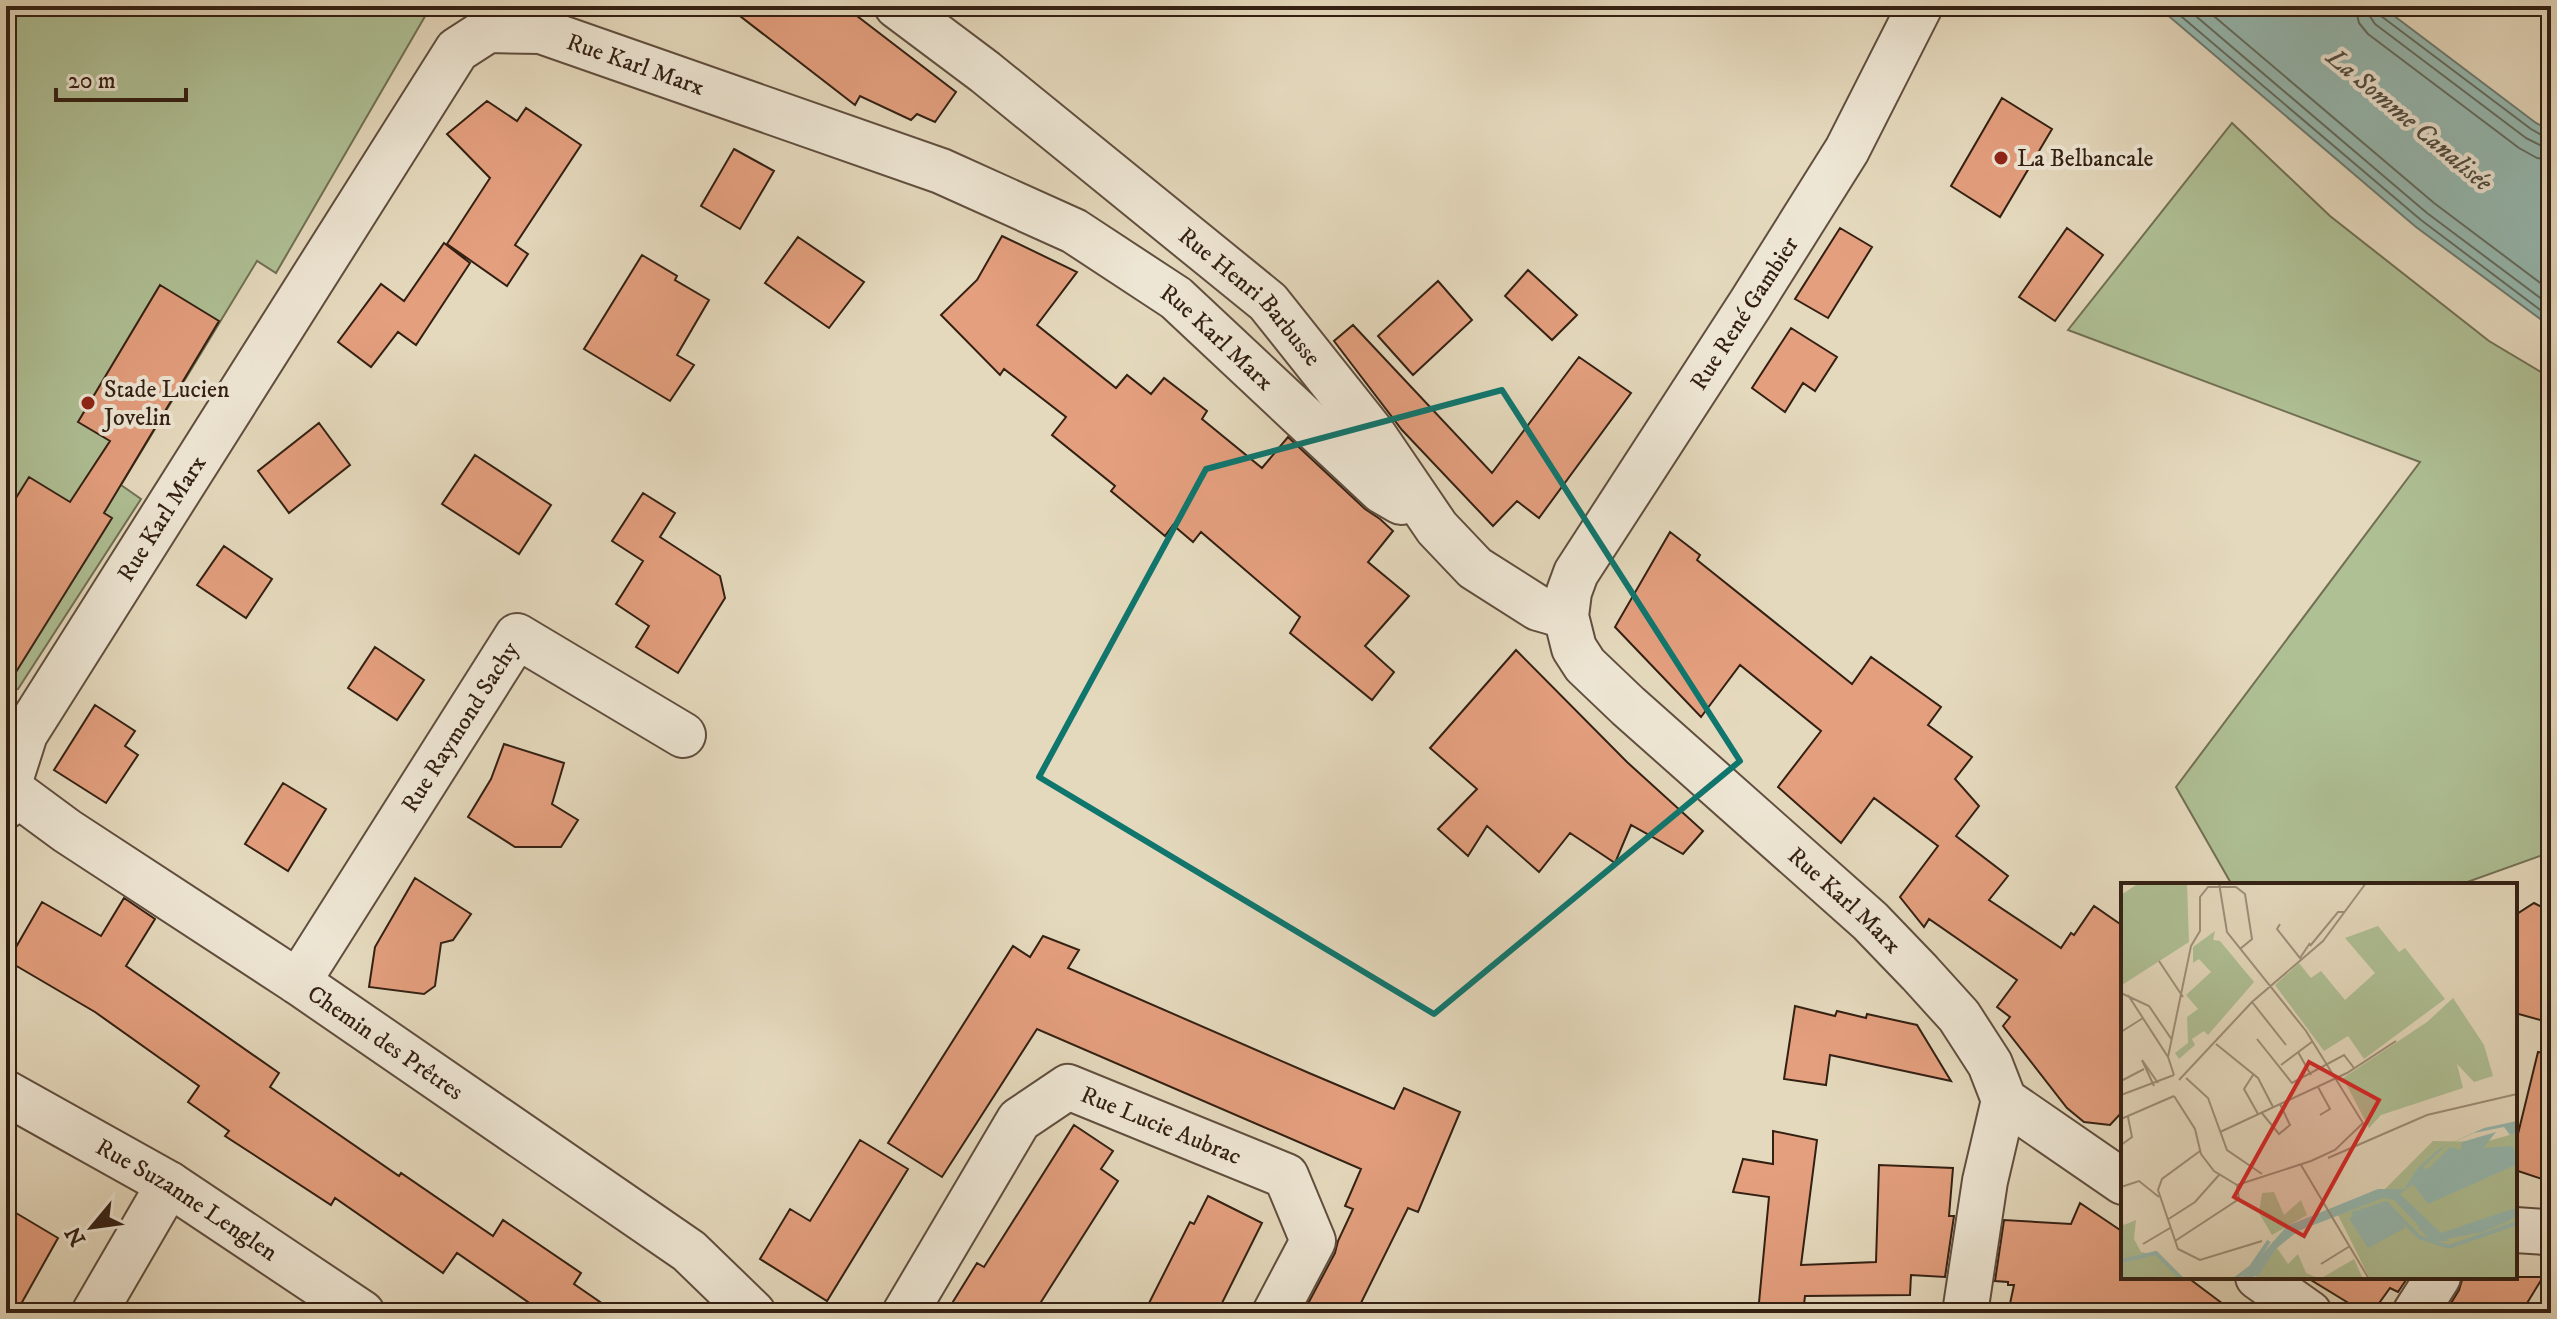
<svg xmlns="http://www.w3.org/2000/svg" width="2557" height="1319" viewBox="0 0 2557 1319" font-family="'IM FELL DW Pica',serif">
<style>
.green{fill:#afc095;stroke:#717054;stroke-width:2}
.water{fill:#96bab2;stroke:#6e7c72;stroke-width:2}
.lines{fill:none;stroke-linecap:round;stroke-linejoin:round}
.shore{stroke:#646d62;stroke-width:2}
.building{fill:#e49f7e;stroke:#332013;stroke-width:2}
.minor-casing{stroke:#604e3e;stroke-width:48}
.tertiary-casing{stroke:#604e3e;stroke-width:48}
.minor{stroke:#eee6d4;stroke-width:44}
.tertiary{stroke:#eee6d4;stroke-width:44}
.marked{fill:none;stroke:#0f766e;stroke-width:6;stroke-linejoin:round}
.poi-dot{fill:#8f2418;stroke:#eee6d4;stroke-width:3}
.labels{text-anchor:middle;stroke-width:8;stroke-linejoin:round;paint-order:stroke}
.street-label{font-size:24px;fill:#332013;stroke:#eee6d4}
.poi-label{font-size:24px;fill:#332013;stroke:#eee6d4;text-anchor:start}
.water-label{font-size:26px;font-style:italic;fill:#514e43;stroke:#eee6d4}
.inset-river{fill:none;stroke:#96bab2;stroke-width:4}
.inset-road{fill:none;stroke:#9e8f79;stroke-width:2}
.view{fill:#d62828;fill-opacity:0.15;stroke:#d62828;stroke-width:4}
.inset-edge{fill:none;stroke:#332013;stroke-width:4}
</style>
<rect width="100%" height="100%" fill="#e5d9bd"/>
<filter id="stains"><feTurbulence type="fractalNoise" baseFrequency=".0025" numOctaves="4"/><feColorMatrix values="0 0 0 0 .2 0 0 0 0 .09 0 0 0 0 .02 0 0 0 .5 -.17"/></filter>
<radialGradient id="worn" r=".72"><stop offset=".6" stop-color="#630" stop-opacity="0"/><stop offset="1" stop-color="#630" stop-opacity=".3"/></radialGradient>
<!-- green -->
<path class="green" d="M6 6H431L276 273 257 261 121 485 141 499 18 689 6 690Z
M2232 123 2330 216 2489 341 2551 378V852L2459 885H2232L2176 787 2420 462 2068 330Z"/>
<!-- water -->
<path class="water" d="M2157 6H2381L2536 123 2551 131V327L2416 227Z"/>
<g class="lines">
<!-- shore -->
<path class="shore" d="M2169 6 2421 220 2551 318
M2184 6 2427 213 2551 306
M2202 6 2434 203 2551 291
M2355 6 2359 23 2368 34 2519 148 2537 158 2551 160
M2367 6 2369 15 2375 24 2526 138 2542 146 2551 148
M2378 6 2381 16 2531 129 2545 137 2551 138"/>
</g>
<!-- building -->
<path class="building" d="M727 6H844L956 92 935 122 917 114 911 120 860 96 855 105Z
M2002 98 2052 129 2000 217 1951 186Z
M487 101 517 121 526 108 581 145 515 245 528 254 507 286 447 244 490 178 447 134Z
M734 149 774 171 740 229 701 206Z
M1840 228 1872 247 1828 318 1795 299Z
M2067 228 2103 255 2055 321 2019 297Z
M1002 236 1077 272 1037 325 1116 388 1127 375 1151 394 1164 378 1207 411 1202 419 1262 468 1288 437 1365 509 1380 519 1393 531 1368 562 1409 596 1365 646 1394 672 1372 700 1290 633 1300 617 1201 532 1193 542 1173 525 1165 536 1111 491 1115 486 1052 435 1066 417 1004 369 1000 375 941 315 977 280Z
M798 237 864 282 829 328 765 283Z
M444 243 470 263 416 345 398 332 371 367 338 342 381 284 404 301Z
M642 255 677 276 675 280 709 300 677 355 694 365 670 401 584 349Z
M1528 270 1577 315 1552 340 1505 296Z
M1438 281 1472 320 1413 375 1378 336Z
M160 285 219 321 104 513 112 518 6 688V514L29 477 70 502 110 441 78 422Z
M1353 325 1492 473 1579 357 1631 393 1539 518 1517 501 1493 526 1402 430 1334 341Z
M1791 328 1837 357 1815 391 1803 383 1785 412 1752 388Z
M319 423 350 465 289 513 258 471Z
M475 455 551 505 519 554 442 504Z
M643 493 675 513 660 537 720 576 725 598 678 673 636 647 649 626 616 604 643 561 612 541Z
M1670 532 1700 555 1697 560 1852 684 1871 657 1941 707 1928 725 1972 757 1955 779 1979 806 1956 836 2008 876 1989 900 2061 948 2071 933 2074 935 2094 906 2123 926V1111L2110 1125 2084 1122 2067 1108 2003 1026 2010 1017 1997 1007 2017 980 1929 919 1924 927 1900 897 1938 846 1874 798 1841 843 1778 787 1821 731 1740 665 1701 717 1615 627Z
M224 546 272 579 246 618 197 585Z
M375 647 424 680 397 720 348 688Z
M1516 650 1627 762 1703 831 1683 854 1631 825 1615 863 1570 833 1539 872 1487 826 1468 856 1438 829 1477 789 1430 748Z
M95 705 135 731 125 746 138 755 106 803 54 770Z
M504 744 564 763 552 804 578 820 561 847H515L468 817 491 779Z
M283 783 326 809 288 871 245 844Z
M415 878 471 914 453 940 441 943 435 986 424 994 369 987 375 947Z
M124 898 155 919 126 966 279 1073 270 1087 399 1176 401 1173 493 1236 503 1220 581 1273 574 1284 616 1313H544L457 1253 443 1273 335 1198 331 1205 225 1136 229 1131 188 1102 199 1086 95 1012 8 961 42 902 101 936Z
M2534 903 2551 912V1023L2515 1013V922L2517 914Z
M1043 936 1079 950 1068 968 1309 1073 1394 1109 1404 1088 1460 1112 1418 1212 1408 1208 1356 1313H1303L1335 1253 1338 1241 1353 1209 1345 1206 1361 1169 1037 1029 942 1177 888 1143 1013 946 1030 957Z
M1795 1006 1835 1016 1837 1011 1866 1018 1867 1014 1917 1025 1951 1081 1830 1055 1826 1085 1784 1079Z
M2538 1052 2551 1054V1182L2515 1170V1146Z
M1074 1125 1113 1151 1101 1169 1118 1181 1034 1313H946L977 1263 984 1267Z
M1773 1131 1817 1140 1801 1265 1876 1262 1879 1165 1953 1168 1949 1216H1954L1945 1277 1911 1275 1910 1295 1805 1296 1803 1313H1758L1769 1197 1733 1192 1743 1159 1773 1164Z
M860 1140 908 1169 827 1301 760 1259 790 1209 810 1221Z
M1208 1196 1262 1223 1217 1313H1144L1190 1222 1194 1224Z
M2080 1203 2123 1232V1277H2187L2235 1313H2008L2014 1285H2008V1282L1995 1281 2004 1220 2071 1224Z
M6 1207 58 1238 16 1313H6Z
M2306 1277H2408L2398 1292 2390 1288 2372 1313H2365Z
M2463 1277H2543L2521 1313H2445L2459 1290Z"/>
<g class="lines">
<!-- minor casing -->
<g class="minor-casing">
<g id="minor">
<path id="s1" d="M6 786 67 831 298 982 689 1251 753 1313"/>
<path id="s2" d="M6 806 8 787 25 734 457 50 488 30 541 31 941 171 1074 231 1176 298 1382 491 1401 502 1415 497"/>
<path id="s3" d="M298 982 517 636 683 735"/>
<path id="s4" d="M6 1093 169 1184 362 1313"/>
<path d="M2515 1230 2545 1232 2551 1235"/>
<path d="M94 1313 169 1184"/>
<path id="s5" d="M905 1313 1019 1120 1068 1087 1286 1176 1313 1241 1275 1313"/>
<path d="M2415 1313 2438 1277"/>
</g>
</g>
<!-- tertiary casing -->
<g class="tertiary-casing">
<g id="tertiary">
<path id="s6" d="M897 6 985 72 1268 302 1373 434 1437 528 1475 568 1538 608 1566 616"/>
<path id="s7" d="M1920 6 1847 150 1751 303 1576 573 1569 592 1566 616 1574 648 1585 665 1628 706 1870 921 1920 973 1959 1016 1990 1064 2004 1100 2123 1182"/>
<path d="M2258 1277 2309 1313"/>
<path d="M1965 1313 1985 1181 2004 1100"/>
</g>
</g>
<!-- minor -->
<use href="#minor" class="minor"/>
<!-- tertiary -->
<use href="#tertiary" class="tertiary"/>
</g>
<!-- marked area -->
<path class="marked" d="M1502 390 1740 761 1434 1014 1039 777 1206 469Z"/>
<!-- markers -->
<g class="poi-dot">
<circle cx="2001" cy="158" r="8"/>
<circle cx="88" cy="403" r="8"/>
</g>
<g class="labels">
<!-- street labels -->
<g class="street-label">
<text dy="8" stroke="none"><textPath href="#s2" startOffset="1074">Rue Karl Marx</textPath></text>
<text dy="8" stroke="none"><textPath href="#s6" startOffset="458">Rue Henri Barbusse</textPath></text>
<text transform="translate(1744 313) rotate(-57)" y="8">Rue René Gambier</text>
<text dy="8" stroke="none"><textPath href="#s2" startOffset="1722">Rue Karl Marx</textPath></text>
<text dy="8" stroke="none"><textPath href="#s2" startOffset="330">Rue Karl Marx</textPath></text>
<text dy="8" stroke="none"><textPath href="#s3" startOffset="302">Rue Raymond Sachy</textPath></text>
<text dy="8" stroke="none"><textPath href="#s7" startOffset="1112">Rue Karl Marx</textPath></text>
<text dy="8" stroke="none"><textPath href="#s1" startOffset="458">Chemin des Prêtres</textPath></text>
<text dy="8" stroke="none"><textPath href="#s5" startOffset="384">Rue Lucie Aubrac</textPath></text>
<text dy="8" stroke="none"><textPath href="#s4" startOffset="210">Rue Suzanne Lenglen</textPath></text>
</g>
<!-- poi labels -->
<g class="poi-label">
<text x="2017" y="166">La Belbancale</text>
<text x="104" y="397">Stade Lucien<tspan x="104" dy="28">Jovelin</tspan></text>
</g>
<!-- water labels -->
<g class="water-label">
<text transform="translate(2410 119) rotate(40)" y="9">La Somme Canalisée</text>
</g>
</g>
<!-- overview -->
<g transform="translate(2121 883)">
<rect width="396" height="396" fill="#e5d9bd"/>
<path d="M18 0H66L68 59 1 102 0 12ZM257 43 278 69 284 65 324 116 243 176 227 153 203 168 154 102 178 80 190 95 200 88 224 117 254 90 224 55ZM94 48 92 57 99 58 133 99 87 152 83 148 71 156 74 162 58 176 54 170 67 160 66 134 77 126 65 112 90 89 78 76 72 80V64ZM332 115 363 162 372 193 353 199 336 181 342 205 260 232 248 245 222 195 306 139ZM396 250V396H249L217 332 251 319 312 258 363 259ZM153 309 163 332 180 317 186 332 151 352 138 330 141 310ZM0 336 3 342 15 337 13 356 20 369 39 373 62 396H0ZM156 365 167 381 177 371 185 390 199 396 233 376 242 396H134Z" fill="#afc095"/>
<path d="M396 238V250L389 252 383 244 353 250 324 263 302 284 306 287 329 264 340 267 341 259 375 249 362 265 392 263 396 280 392 283 307 321 292 301 279 311 320 350 391 326H396V334L362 349 319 357 306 352 273 317 262 315 177 348 156 365 137 393 119 396 166 343 257 306H283L296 286 319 265 363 245ZM261 321 275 327 284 345 247 365 228 335Z" fill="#96bab2"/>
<path class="inset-river" d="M231 331 265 320 298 354 328 364 396 340M299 344 312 356H327M0 378 35 370 61 396M114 396 130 384 148 358"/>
<path class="inset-road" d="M98 0 106 49 185 148 242 240 214 267 190 278M159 41 156 46 179 75 189 60M189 63 217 29H224M38 78 62 114M0 110 28 123 51 157M7 112 47 174 53 192M131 119 165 162M0 149 22 135M136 156 171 200 223 172 233 185M95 161 137 195 152 224M177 169 190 192M47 174 70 63 79 48V14L87 4H115L124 11 131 56 119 66M160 182 192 158M132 192 123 206 137 231M65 195 87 215 106 267 141 291M58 197 131 119 202 58 245 0M0 198 23 186M33 203 21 177 37 200M197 204 209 226 199 232M0 212 53 192M53 213 74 246 80 271 93 288 116 302M140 229 158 251 169 242 159 221M0 236 53 213M99 249 226 190 275 158M0 262 11 254 7 234M79 268 41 296 37 307 57 366 79 377 141 358M207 275 306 232 396 211M180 282 248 396M116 302 190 278M0 304 18 298 38 314M46 337 74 319 98 292M54 358 118 316 116 302M22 361 49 345M200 381 229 363"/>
<path class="view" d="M188 179 258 217 183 353 113 314Z"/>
<rect width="396" height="396" class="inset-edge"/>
</g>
<!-- margin -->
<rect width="2557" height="1319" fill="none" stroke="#e5d9bd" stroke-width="32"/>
<rect x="8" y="8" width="2541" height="1303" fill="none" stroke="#332013" stroke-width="4"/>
<rect x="16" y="16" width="2525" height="1287" fill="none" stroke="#332013" stroke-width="2"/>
<!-- north arrow -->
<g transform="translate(92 1227) rotate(241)" stroke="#eee6d4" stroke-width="6" paint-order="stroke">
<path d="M0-6L14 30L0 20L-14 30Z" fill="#332013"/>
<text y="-12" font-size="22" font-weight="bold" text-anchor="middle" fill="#332013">N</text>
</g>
<!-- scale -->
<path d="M56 88v12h130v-12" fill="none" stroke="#332013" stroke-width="4"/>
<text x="68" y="88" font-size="24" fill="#332013" stroke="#eee6d4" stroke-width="6" paint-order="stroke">20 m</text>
<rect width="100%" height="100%" filter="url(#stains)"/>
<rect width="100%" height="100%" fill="url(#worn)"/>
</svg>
